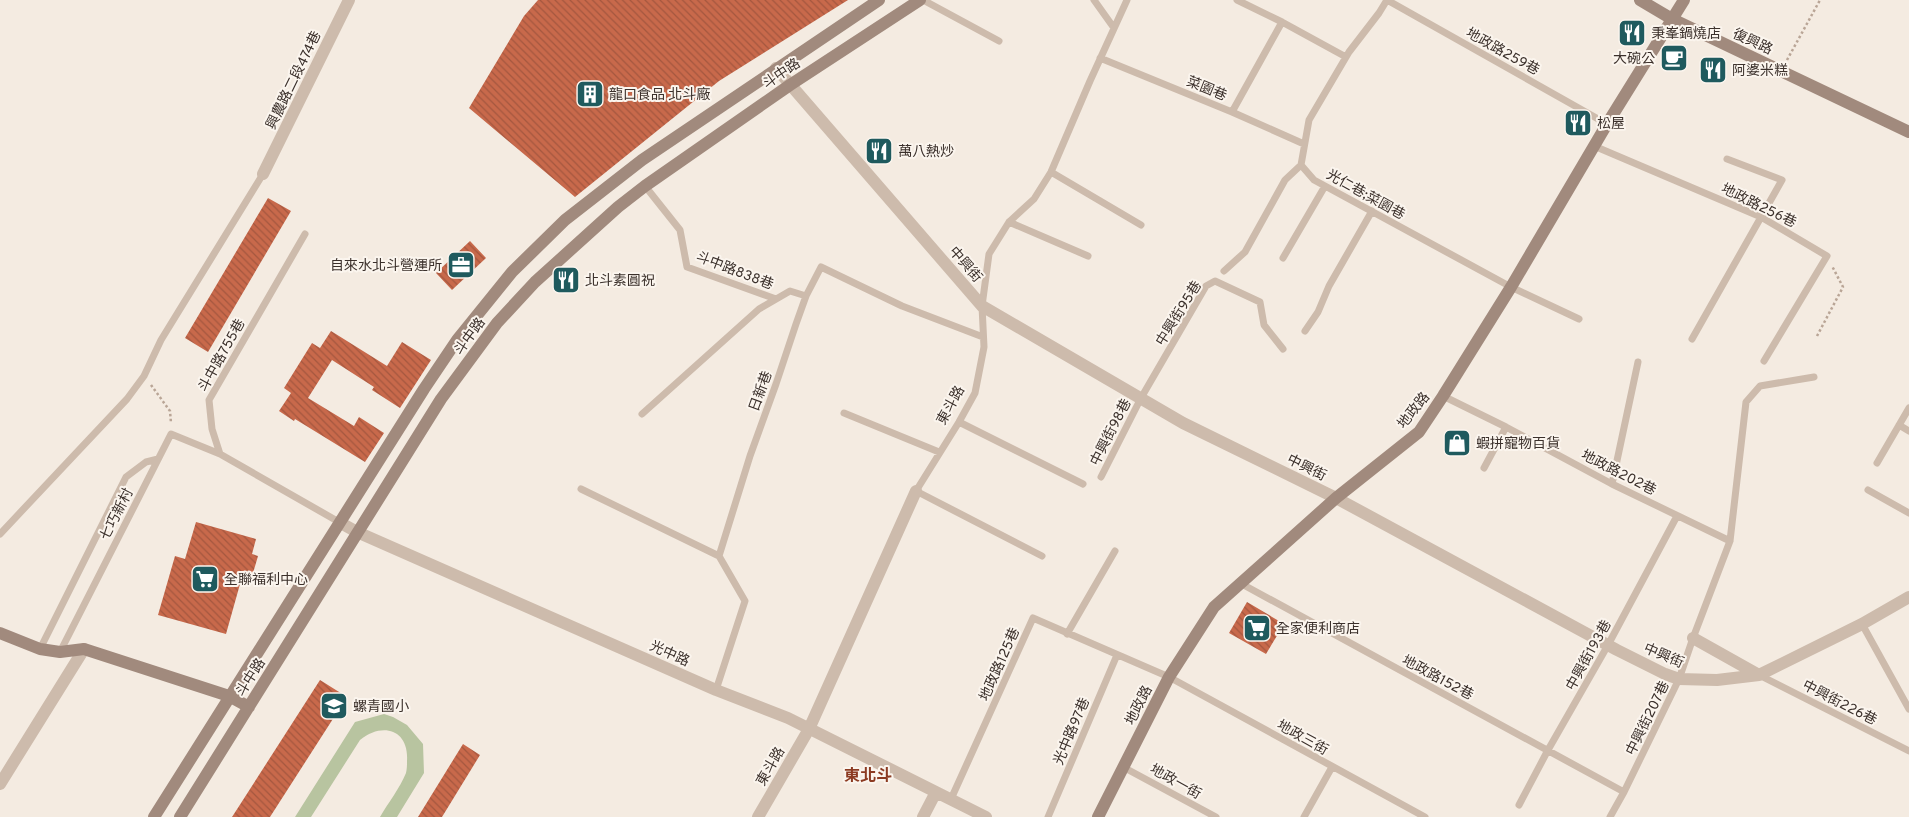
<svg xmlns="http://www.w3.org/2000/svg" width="1909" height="817" viewBox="0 0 1909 817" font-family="Overpass,'Noto Sans TC',sans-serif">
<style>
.park{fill:#b8c4a0}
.building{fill:url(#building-back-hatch)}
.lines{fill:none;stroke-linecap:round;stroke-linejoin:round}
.path{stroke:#b9a596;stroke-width:2.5;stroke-dasharray:2.5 2.5;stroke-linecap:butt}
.lane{stroke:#cdbbac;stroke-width:7}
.street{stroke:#cdbbac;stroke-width:12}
.secondary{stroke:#a18a7d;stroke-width:12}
.labels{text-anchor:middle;stroke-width:4;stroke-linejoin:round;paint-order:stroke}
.poi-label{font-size:14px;fill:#3b302b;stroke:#fbf5ee;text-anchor:start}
.street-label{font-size:14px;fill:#3b302b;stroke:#fbf5ee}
.quarter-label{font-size:16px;font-weight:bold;fill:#8c3b22;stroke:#fbf5ee}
</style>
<defs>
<pattern id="building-back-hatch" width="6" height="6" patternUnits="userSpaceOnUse" patternTransform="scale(1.25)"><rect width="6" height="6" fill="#c8694b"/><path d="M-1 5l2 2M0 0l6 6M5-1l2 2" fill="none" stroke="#a4573f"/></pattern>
</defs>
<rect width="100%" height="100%" fill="#f4ebe1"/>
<!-- park -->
<path class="park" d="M384 714 393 717 407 725 423 744 424 773 397 817H380C388 803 400 788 406 773 407 769 407 765 407 761 409 729 382 722 360 740L311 817H295L355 722Z"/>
<!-- building -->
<path class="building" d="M538 0H848L719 81 575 197 469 108 524 16Z
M268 198 291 211 208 352 185 338Z
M470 241 486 258 452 290 436 273Z
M331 331 387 366 402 342 431 360 400 408 372 390 374 387 332 360 308 398 354 426 359 417 384 433 365 462 295 419 294 421 279 411 291 393 284 388 312 343 320 348Z
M196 522 256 539 252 554 258 556 251 580 242 577 226 634 158 615 175 556 185 559Z
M1247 602 1284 624 1266 654 1229 633Z
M320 680 347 697 270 817H232Z
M463 744 480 755 442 817H418Z"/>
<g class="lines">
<!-- path -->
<path class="path" d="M1787 60 1820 0
M1817 336 1843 287 1832 266
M151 385 170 411 171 423"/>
<!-- lane -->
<path class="lane" d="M923 0 999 41
M1094 0 1114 28
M1237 0 1282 22
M1387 0 1379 13 1349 52 1309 120 1301 165 1314 180 1511 287 1579 319
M1387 0 1607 124
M1100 58 1232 112 1304 144
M1232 112 1282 22 1346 57
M1594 146 1761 217 1827 256 1764 361
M1051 172 1141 225
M645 186 680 230 687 267 776 299
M1009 222 1088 256
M305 234 209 400 212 429 220 454 339 522
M1283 258 1325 186
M1224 271 1245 252 1285 180 1301 165
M1305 331 1318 312 1329 286 1372 211
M1692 339 1782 180 1727 159
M1443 396 1506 427 1612 484 1730 541
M844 413 939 452
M642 414 759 309 790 291 806 296
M959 422 1083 484
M1899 425 1909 431
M1877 463 1909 408
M1484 468 1506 427
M1101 477 1141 398 1206 286 1215 281 1260 302 1264 325 1283 349
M1612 484 1638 362
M581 489 719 556
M1868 490 1909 513
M0 534 127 399 144 376 161 340 263 174
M1042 556 916 491 959 422 975 393 984 347 982 306 989 254 1009 222 1034 199 1051 172 1090 81 1127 0
M1240 583 1624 792
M1862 624 1909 709
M1067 634 1115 551
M40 649 126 477 146 462 158 459
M60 652 171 434 220 454
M1759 675 1909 751
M716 690 745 601 719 556 750 456 776 384 796 324 806 296 821 267 902 306 983 337
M1123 767 1216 817
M951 799 1033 618 1169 677 1425 817
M1519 805 1548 750 1608 645 1677 516
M1048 817 1117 655
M1304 817 1332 767
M1610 817 1624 792 1679 679 1693 638 1730 541 1746 402 1760 386 1814 377"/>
<!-- street -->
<path class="street" d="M776 68 982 306 1183 423 1336 498 1617 650 1665 674 1679 679 1717 680 1759 675 1862 624 1909 597
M263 174 349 0
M339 522 357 532 716 690 788 718 986 817
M1693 638 1759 675
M0 784 84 649
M758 817 809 729 916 491
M923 817 936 792"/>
<!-- secondary -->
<path class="secondary" d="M1640 0 1672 19 1909 132
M0 633 40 649 60 652 84 649 229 696 249 707
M154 817 424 389 457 340 512 272 565 220 642 160 879 0
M180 817 441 399 497 323 535 282 618 207 645 186 790 85 920 0
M1098 817 1169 677 1214 607 1336 498 1419 432 1443 396 1511 287 1607 124 1684 0"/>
</g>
<!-- icons -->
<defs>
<g id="restaurant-square" transform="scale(1.4375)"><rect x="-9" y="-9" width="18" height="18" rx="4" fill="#1f5a5e" stroke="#fbf5ee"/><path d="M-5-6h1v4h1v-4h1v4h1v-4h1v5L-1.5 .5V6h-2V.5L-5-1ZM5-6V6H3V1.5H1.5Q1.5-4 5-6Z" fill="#fff"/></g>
<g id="cafe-square" transform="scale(1.4375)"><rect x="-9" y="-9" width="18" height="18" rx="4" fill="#1f5a5e" stroke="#fbf5ee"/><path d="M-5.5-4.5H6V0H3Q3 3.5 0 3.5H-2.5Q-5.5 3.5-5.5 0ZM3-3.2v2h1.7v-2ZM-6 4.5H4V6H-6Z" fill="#fff"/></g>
<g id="building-square" transform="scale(1.4375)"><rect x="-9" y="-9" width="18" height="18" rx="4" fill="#1f5a5e" stroke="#fbf5ee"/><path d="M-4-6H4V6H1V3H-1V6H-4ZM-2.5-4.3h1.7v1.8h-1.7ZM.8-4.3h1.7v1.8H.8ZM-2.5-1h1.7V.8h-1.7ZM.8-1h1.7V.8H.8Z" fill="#fff"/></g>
<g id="office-square" transform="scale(1.4375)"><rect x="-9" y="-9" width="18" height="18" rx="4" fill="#1f5a5e" stroke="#fbf5ee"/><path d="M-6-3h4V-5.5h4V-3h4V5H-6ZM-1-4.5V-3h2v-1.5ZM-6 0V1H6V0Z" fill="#fff"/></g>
<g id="shop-square" transform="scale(1.4375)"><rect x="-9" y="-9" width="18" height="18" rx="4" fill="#1f5a5e" stroke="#fbf5ee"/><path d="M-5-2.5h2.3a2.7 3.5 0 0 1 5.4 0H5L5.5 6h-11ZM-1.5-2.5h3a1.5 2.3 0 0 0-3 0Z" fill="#fff"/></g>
<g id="supermarket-square" transform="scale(1.4375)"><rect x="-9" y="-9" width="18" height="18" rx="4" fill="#1f5a5e" stroke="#fbf5ee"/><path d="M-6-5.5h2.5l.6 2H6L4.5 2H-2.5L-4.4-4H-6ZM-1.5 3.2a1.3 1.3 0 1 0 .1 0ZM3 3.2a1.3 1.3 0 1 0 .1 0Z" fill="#fff"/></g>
<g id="school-square" transform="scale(1.4375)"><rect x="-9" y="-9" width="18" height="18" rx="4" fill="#1f5a5e" stroke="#fbf5ee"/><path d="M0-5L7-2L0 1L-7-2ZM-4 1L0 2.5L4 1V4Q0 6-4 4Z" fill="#fff"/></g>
</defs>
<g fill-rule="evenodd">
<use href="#restaurant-square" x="1632" y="33"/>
<use href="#cafe-square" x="1674" y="58"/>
<use href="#restaurant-square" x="1713" y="70"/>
<use href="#building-square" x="590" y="94"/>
<use href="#restaurant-square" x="1578" y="123"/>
<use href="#restaurant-square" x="879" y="151"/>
<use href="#office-square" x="461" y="265"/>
<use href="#restaurant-square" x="566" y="280"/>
<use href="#shop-square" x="1457" y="443"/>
<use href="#supermarket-square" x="205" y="579"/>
<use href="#supermarket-square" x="1257" y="628"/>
<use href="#school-square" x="334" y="706"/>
</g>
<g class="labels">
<!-- poi labels -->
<g class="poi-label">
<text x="1651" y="38">秉峯鍋燒店</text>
<text x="1655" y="63" text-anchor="end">大碗公</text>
<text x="1732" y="75">阿婆米糕</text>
<text x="609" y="99">龍口食品 北斗廠</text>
<text x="1597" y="128">松屋</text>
<text x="898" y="156">萬八熱炒</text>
<text x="442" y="270" text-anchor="end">自來水北斗營運所</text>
<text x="585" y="285">北斗素圓祝</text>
<text x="1476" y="448">蝦拼寵物百貨</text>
<text x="224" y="584">全聯福利中心</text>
<text x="1276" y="633">全家便利商店</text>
<text x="353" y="711">螺青國小</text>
</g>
<!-- street labels -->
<g class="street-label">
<text transform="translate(1753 41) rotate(25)" y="5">復興路</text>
<text transform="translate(1503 51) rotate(29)" y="5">地政路259巷</text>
<text transform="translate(781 73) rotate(-34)" y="5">斗中路</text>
<text transform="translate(293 80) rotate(-64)" y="5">興農路二段474巷</text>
<text transform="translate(1207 88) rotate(22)" y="5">菜園巷</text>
<text transform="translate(1366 194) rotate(29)" y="5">光仁巷;菜園巷</text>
<text transform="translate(1759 205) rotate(26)" y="5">地政路256巷</text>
<text transform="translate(966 264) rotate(49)" y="5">中興街</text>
<text transform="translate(735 270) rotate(21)" y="5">斗中路838巷</text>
<text transform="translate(1178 313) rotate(-58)" y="5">中興街95巷</text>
<text transform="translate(469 336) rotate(-54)" y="5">斗中路</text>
<text transform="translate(221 355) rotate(-61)" y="5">斗中路755巷</text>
<text transform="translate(760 391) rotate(-70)" y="5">日新巷</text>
<text transform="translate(950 405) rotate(-61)" y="5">東斗路</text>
<text transform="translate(1413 410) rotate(-51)" y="5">地政路</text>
<text transform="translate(1110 432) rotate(-63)" y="5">中興街98巷</text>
<text transform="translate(1307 467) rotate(26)" y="5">中興街</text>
<text transform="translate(1619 472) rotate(27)" y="5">地政路202巷</text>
<text transform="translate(116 514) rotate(-63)" y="5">七巧新村</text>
<text transform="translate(670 653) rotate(24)" y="5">光中路</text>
<text transform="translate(1588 655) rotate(-61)" y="5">中興街193巷</text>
<text transform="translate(1664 655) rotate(23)" y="5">中興街</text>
<text transform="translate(999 664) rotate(-66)" y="5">地政路125巷</text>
<text transform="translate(250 677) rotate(-58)" y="5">斗中路</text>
<text transform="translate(1438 677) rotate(28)" y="5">地政路152巷</text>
<text transform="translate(1840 702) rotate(27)" y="5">中興街226巷</text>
<text transform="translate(1138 705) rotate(-63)" y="5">地政路</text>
<text transform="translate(1647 718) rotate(-64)" y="5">中興街207巷</text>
<text transform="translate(1071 731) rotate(-67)" y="5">光中路97巷</text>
<text transform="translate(1303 737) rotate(29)" y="5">地政三街</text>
<text transform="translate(770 766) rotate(-60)" y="5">東斗路</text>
<text transform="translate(1176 781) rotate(29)" y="5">地政一街</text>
</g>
<!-- quarter labels -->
<g class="quarter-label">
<text x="868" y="781">東北斗</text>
</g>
</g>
</svg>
